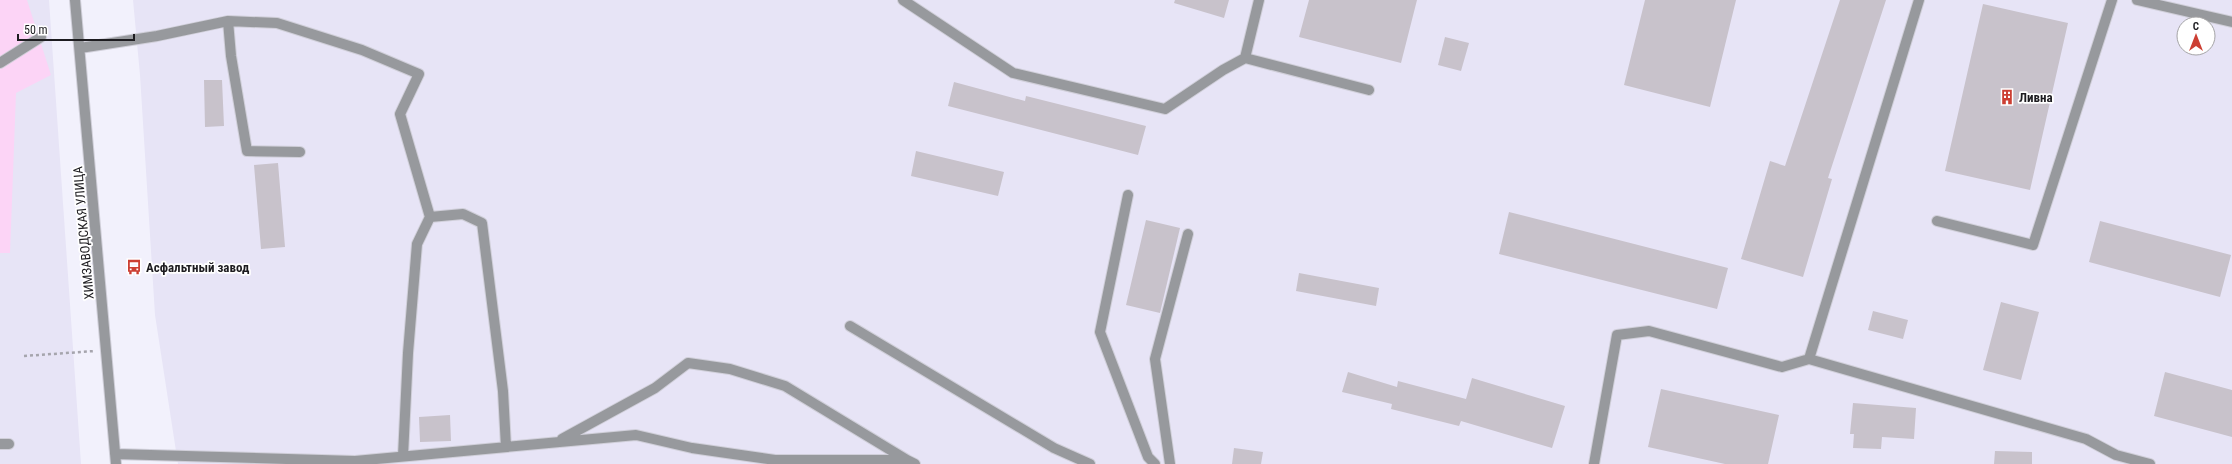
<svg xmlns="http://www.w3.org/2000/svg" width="2232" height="464" viewBox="0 0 2232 464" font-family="'Roboto Condensed',sans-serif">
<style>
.built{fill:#e7e4f6;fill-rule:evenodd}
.green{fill:#fcd4f6}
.building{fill:#c8c2cb}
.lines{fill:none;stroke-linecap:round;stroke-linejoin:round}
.minor-casing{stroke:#d0cfd9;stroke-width:12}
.path{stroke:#a6a5ad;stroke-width:2.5;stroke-dasharray:3 3;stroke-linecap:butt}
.minor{stroke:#97999d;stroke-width:10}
.labels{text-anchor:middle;stroke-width:3.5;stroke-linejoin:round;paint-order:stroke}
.poi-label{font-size:13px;font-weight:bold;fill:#1d1c20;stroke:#fff;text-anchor:start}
.street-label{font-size:13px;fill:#1d1c20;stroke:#fff}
</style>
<rect width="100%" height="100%" fill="#f2f1fc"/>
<!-- built -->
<path class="built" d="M0 0H49L81 464H0Z
M133 0H2232V464H178L155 315 140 75ZM2184 24H2208V48H2184Z"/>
<!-- green -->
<path class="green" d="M0 0H27L51 75 16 93 10 253H0Z"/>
<!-- building -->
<path class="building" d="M1175 0H1229L1224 18 1174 3Z
M1309 0H1417L1401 63 1299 37Z
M1645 0H1736L1710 107 1624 85Z
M1840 0H1886L1828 178 1832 179 1803 277 1741 259 1770 161 1785 166Z
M1983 4 2068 23 2030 190 1945 171Z
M1445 37 1469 43 1461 71 1438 65Z
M204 80H222L224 126 205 127Z
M954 82 1025 101 1026 96 1146 126 1138 155 948 106Z
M916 151 1004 172 998 196 911 176Z
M278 163 285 247 261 249 254 165Z
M1509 212 1728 268 1717 309 1499 254Z
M1146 220 1180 228 1160 313 1126 305Z
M2100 221 2231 255 2220 297 2089 262Z
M1299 273 1379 288 1376 306 1296 291Z
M2001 302 2039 312 2021 380 1983 370Z
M1873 311 1908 320 1903 339 1868 330Z
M1348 372 1397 387 1398 381 1466 399 1472 378 1565 406 1552 448 1461 421 1459 426 1391 409 1392 404 1342 392Z
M2165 372 2232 390V437L2154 416Z
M1661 389 1779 415 1768 464H1725L1648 447Z
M1853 403 1916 408 1914 439 1882 437 1881 449 1853 448 1854 434H1850Z
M450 415 451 441 420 442 419 417Z
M1234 448 1263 452 1261 464H1232Z
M1995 451 2032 452V464H1994Z"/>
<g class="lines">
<!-- minor casing -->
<g class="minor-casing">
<path id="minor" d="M75 0 116 464
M903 0 1013 73 1165 109 1223 70 1245 58 1259 0
M1919 0 1809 359 2086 439 2116 455 2150 464
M2137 0 2232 22
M228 21 231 56 247 151 300 152
M80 48 157 36 228 21 277 23 362 50 419 74 400 114 430 217
M1245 58 1369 90
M0 63 41 37
M1128 195 1100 332 1148 457 1155 464
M1937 221 2033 245 2112 0
M850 326 1054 448 1090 464
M562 439 655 388 688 363 730 369 785 386 907 460
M0 444H9
M115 454 355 461 636 435 692 448 775 460H907L915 464
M403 456 408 353 417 244 430 217 463 214 482 223 503 391 506 447
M1170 464 1155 359 1188 234
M1594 464 1617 335 1649 331 1782 367 1809 359"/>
</g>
<!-- path -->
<path class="path" d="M24 356 95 351"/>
<!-- minor -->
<use href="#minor" class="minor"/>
</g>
<!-- icons -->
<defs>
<g id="building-bare" transform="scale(1.2)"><path d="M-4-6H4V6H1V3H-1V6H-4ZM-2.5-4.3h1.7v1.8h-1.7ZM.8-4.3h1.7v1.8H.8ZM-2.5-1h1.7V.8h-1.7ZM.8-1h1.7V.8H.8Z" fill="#cc3f33" stroke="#fff" stroke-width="2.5" paint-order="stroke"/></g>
<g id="bus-bare" transform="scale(1.2)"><path d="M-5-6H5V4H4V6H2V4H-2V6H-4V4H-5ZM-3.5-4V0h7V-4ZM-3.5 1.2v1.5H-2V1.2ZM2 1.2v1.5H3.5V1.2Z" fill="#cc3f33" stroke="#fff" stroke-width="2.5" paint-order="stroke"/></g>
</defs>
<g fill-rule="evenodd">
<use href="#building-bare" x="2007" y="97"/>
<use href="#bus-bare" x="134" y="267"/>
</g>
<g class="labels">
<!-- poi labels -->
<g class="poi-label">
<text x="2019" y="102">Ливна</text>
<text x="146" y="272">Асфальтный завод</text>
</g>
<!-- street labels -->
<g class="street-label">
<text transform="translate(83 233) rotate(-95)" y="5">ХИМЗАВОДСКАЯ УЛИЦА</text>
</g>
</g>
<!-- north arrow -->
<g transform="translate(2196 36)"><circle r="19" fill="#ffffff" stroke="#a5a4a6"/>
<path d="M0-3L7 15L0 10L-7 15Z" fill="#cc3f33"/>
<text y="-6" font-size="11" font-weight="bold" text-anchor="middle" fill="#1d1c20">С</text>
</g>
<!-- scale -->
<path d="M18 34v6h116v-6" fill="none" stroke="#1d1c20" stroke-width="2"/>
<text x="24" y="34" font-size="12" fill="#1d1c20" stroke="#ffffff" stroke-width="3" paint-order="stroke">50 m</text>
</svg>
